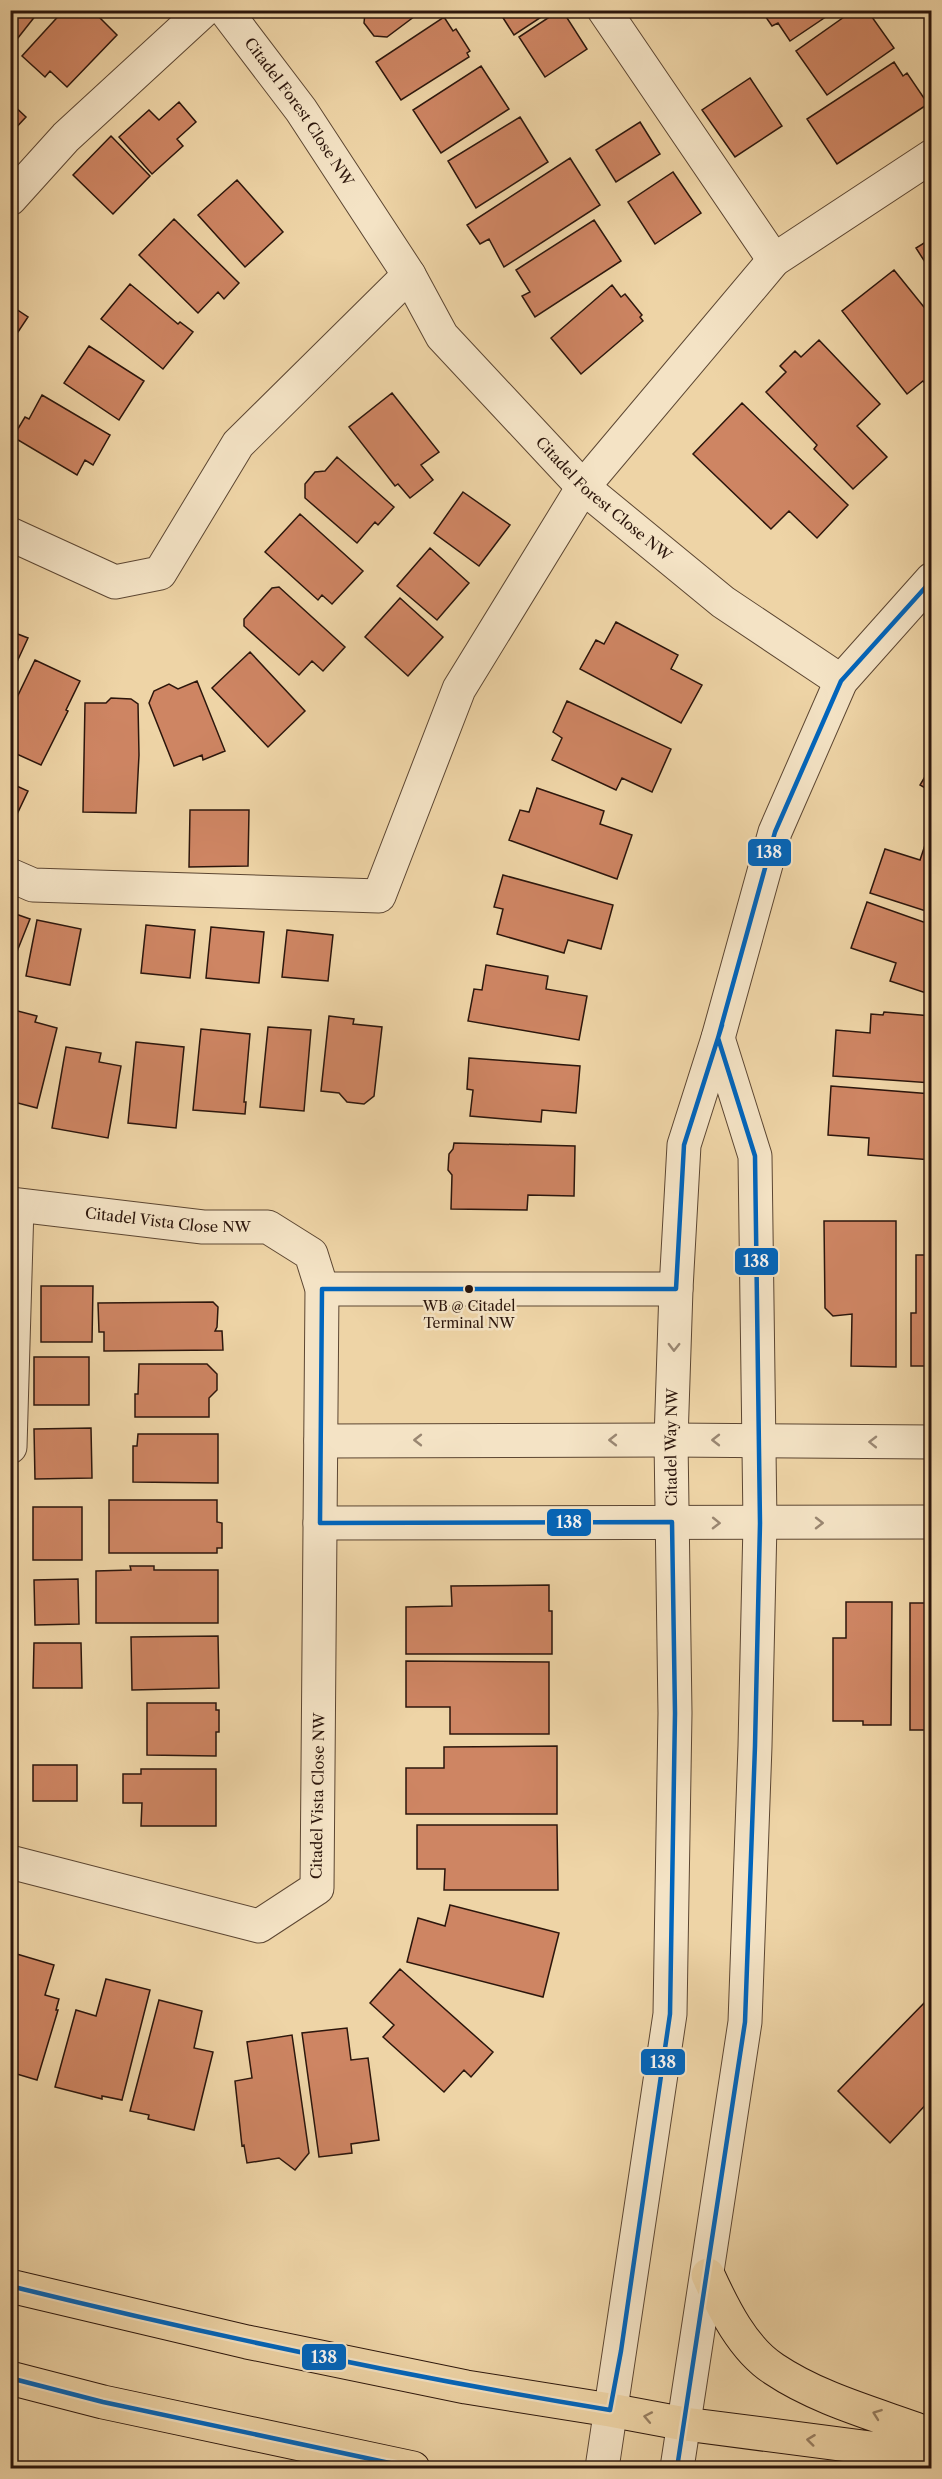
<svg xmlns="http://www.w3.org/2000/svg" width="942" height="2479" viewBox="0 0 942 2479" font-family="'Libre Caslon Text',serif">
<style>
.building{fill:#ce8563;stroke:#2c160c;stroke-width:1.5}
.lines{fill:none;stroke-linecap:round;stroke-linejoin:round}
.minor-casing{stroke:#5c4632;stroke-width:35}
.major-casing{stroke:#2c160c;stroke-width:35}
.minor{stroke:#f4e3c5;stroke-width:33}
.major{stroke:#eed4a6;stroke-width:33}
.bus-1-casing{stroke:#f4e3c5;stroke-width:9}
.bus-1{stroke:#0065bd;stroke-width:4.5}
.oneway{stroke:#9a8772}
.oneway2{stroke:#977e61}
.bus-dot{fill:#2c160c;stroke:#f4e3c5;stroke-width:2}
.labels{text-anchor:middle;stroke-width:5;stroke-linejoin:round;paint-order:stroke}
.bus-label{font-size:14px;fill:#2c160c;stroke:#f4e3c5}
.street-label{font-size:15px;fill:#2c160c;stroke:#f4e3c5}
.line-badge{stroke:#f4e3c5;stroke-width:2}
.badge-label{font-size:16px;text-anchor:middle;font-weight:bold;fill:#fff}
</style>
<rect width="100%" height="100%" fill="#eed4a6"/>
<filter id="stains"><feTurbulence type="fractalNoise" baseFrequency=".00333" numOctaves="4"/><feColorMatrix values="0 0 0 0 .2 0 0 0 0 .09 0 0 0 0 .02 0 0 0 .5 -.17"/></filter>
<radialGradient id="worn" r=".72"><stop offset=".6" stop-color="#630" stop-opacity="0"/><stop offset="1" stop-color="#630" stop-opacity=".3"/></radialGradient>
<!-- building -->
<path class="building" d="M10 10H40L10 48Z
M64 10H92L117 35 67 87 50 71 45 77 22 56Z
M363 10H423L387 37 374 36 364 23 365 13Z
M498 10H552L514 35Z
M560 10H562L587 49 545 77 519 37Z
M761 10H836L790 41 778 23 772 26Z
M854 10H867L894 48 827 95 796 51Z
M444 17 453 31 456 29 470 51 467 53 469 57 401 100 376 62Z
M894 62 903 76 907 73 928 104 837 164 807 119Z
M481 66 509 109 441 153 413 110Z
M750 78 782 126 735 157 702 110Z
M10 102 26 117 10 134Z
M179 102 196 122 177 139 183 146 152 174 119 137 149 110 159 120Z
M520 117 548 162 476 208 448 161Z
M640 122 660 154 616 182 596 150Z
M111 136 150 176 113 214 73 175Z
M570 158 600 205 504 267 489 239 480 244 467 225Z
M673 172 701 213 655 244 628 202Z
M237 180 283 232 245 267 198 215Z
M174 219 239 283 224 299 218 292 198 313 139 255Z
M594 220 621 261 535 317 522 296 530 292 516 270Z
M932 238V273L916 248Z
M894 270 932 317V391L923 381 907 394 842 311Z
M130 284 178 324 180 322 193 332 163 369 101 319Z
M612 285 621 297 625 294 642 315 640 317 643 321 581 374 551 338Z
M10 305 28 317 10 344Z
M819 340 880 404 857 426 887 457 853 489 814 449 817 445 766 392 786 372 780 366 795 351 801 357Z
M89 346 144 381 119 420 64 383Z
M392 393 439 452 421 465 433 480 410 498 398 484 395 486 349 427Z
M42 395 110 435 93 465 85 460 77 475 13 437 25 417 29 419Z
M742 403 848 505 817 538 789 511 771 529 693 454Z
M337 457 394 507 378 525 375 522 357 543 305 498V484L315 472 325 471Z
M463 492 510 525 479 566 434 533Z
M300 514 363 571 332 604 322 595 318 600 265 552Z
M430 548 469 583 437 620 397 586Z
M279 587 345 647 323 671 312 661 299 675 244 626V619L272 588Z
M400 598 443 637 408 676 365 637Z
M616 622 678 655 671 669 702 685 681 723 580 669 596 640 604 644Z
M10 631 28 638 10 677Z
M250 652 305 711 268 747 212 688Z
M35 660 80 681 66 710 68 711 41 765 10 751V712Z
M197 681 225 751 203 760 202 755 174 766 149 703 154 691 169 684 178 689Z
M111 698 131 699 138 704 139 755 136 813 83 812 85 703H106Z
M567 701 671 749 652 792 622 778 616 790 552 760 562 738 553 732Z
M932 765V792L920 785Z
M10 783 28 791 10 829Z
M537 788 604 811 600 824 632 835 617 879 509 840 520 810 529 812Z
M190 810H249L248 866 189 867Z
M925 845 932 848V913L870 893 885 849 920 860Z
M503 875 613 905 601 949 568 940 564 953 497 934 503 909 494 907Z
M867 902 932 925V995L890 981 896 963 851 948Z
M10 912 30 919 10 969Z
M37 920 81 929 70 985 26 976Z
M146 925 195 930 190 978 141 973Z
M211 927 264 932 259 983 206 978Z
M287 930 333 935 328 981 282 977Z
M486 965 548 976 546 989 587 996 579 1040 468 1021 474 989 482 990Z
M10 1009 37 1016 35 1022 57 1028 37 1108 10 1101Z
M884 1012 932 1016V1083L833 1076 836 1030 870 1033 871 1014 883 1015Z
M329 1016 354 1019 353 1024 382 1027 374 1096 364 1104 347 1102 339 1093 321 1091Z
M268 1027 311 1030 304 1111 260 1107Z
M201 1029 250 1034 244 1102H246L245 1114 193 1110Z
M136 1042 184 1047 176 1128 128 1123Z
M66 1047 101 1053 99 1062 121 1066 108 1138 52 1128Z
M469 1058 580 1066 576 1113 542 1110 541 1122 470 1116 473 1090 467 1089Z
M831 1086 932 1094V1160L868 1155 869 1138 828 1135Z
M454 1143 575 1146 574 1196 528 1195 527 1210 451 1209 452 1175 448 1170 449 1154 453 1149Z
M824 1221H896V1367L851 1366 852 1314 833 1316 825 1308Z
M916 1255H932V1366H911V1313H916Z
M41 1286H93L92 1342H41Z
M213 1302 218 1307 217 1327 215 1331H222L223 1350 104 1351V1332H99L98 1303Z
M34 1357H89V1405H34Z
M139 1364H207L217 1374V1390L209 1398V1417H135V1394H138Z
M91 1428 92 1478 35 1479 34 1429Z
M138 1434H218V1483L133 1482V1446H137Z
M109 1500H217V1522L222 1523V1548H217V1553H109Z
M33 1507H82V1560H33Z
M130 1566H154V1570H218V1623H96V1571L131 1570Z
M78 1579 79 1624 35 1625 34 1580Z
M549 1585V1611H552V1654H406V1607L452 1606 451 1586Z
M846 1602H892L891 1725H863V1721H833V1638H846Z
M910 1603H932V1730H910Z
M218 1636 219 1688 132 1690 131 1637Z
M34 1643H81L82 1688H33Z
M406 1661 549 1662V1734H450V1707H406Z
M147 1703H216V1710H219V1732H216V1756L147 1755Z
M557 1746V1814H406V1768H444V1747Z
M33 1765H77V1801H33Z
M141 1769H216V1826H141L142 1803H123V1774H141Z
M417 1825H557L558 1890H444L445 1869H417Z
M928 1854H932V2000L929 1998Z
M450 1905 559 1933 543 1997 407 1962 418 1918 445 1926Z
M10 1952 54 1965 45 1995 59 1999 56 2010H58L37 2080 10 2072Z
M400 1969 493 2052 471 2077 464 2070 444 2092 383 2037 394 2025 370 2003Z
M106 1979 150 1990 122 2100 102 2096V2099L55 2087 76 2010 96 2016Z
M929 1998 932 2000V2098L890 2143 838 2091Z
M159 2000 202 2011 194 2048 213 2052 194 2130 148 2119 149 2115 130 2111Z
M347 2028 351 2060 368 2058 379 2140 351 2144 352 2153 319 2157 302 2033Z
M292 2035 309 2153 295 2170 279 2158 247 2163 244 2145 242 2146 235 2081 252 2078 247 2042Z"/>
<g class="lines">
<!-- minor casing -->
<g class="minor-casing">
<g id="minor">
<path id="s1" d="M225 10 301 110 409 275 442 336 583 487 723 602 841 681"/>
<path d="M604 10 774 260"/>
<path d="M10 199 66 137 204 10"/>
<path d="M10 534 115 582 160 573 238 444 409 275"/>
<path d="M10 875 33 885 379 896 459 689 583 487 774 260 932 156"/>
<path id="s2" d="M10 1204 203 1227H268L311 1254 322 1289 317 1888 259 1926 10 1862"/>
<path d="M322 1289H676"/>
<path d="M321 1441 671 1440 932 1442"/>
<path d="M10 1447 17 1206"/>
<path d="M320 1523 932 1522"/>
<path id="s3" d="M602 2468 670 2014 675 1713 671 1440 676 1289 684 1145 718 1038 775 832 841 681 932 579"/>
<path d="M677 2468 745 2022 755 1746 760 1523 755 1156 718 1038"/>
</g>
</g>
<!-- major casing -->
<g class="major-casing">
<path id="major" d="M708 2275C723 2308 743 2349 774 2369 820 2400 879 2415 932 2435
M10 2286 247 2342 466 2387 610 2410 685 2424 932 2456
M10 2378 103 2402 413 2468"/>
</g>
<!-- minor -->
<use href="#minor" class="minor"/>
<!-- major -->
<use href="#major" class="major"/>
<!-- bus-1 casing -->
<g class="bus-1-casing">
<path id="bus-1" d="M10 2286C209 2335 408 2377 610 2410L621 2351 670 2014 675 1713 672 1522 320 1523 322 1289H676L684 1145 718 1038 775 832 841 681 932 580
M10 2378 103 2402 413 2468
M677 2468 745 2022 755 1746 760 1523 755 1156 718 1038 722 1025"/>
</g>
<!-- bus-1 -->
<use href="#bus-1" class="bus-1"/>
</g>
<!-- one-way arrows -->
<defs><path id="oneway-chevron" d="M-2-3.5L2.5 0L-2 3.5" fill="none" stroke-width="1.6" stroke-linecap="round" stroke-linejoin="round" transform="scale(1.5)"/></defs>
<g class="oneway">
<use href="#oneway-chevron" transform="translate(674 1347) rotate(91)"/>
<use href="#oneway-chevron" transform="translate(418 1440) rotate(180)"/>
<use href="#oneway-chevron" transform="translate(613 1440) rotate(-180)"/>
<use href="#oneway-chevron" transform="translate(716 1440) rotate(-180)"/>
<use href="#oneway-chevron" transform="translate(873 1442) rotate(-179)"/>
<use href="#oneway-chevron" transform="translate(716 1523) rotate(1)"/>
<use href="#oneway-chevron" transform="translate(819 1523)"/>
</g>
<g class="oneway2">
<use href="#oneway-chevron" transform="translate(877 2414) rotate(-160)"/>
<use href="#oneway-chevron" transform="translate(648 2417) rotate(-169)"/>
<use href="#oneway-chevron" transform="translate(811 2440) rotate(-173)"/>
</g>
<!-- markers -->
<circle class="bus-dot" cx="469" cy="1289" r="5"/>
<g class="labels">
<!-- bus labels -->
<g class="bus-label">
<text x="469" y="1311">WB @ Citadel<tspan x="469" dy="17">Terminal NW</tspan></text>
</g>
<!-- street labels -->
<g class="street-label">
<text dy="5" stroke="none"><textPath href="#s1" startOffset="126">Citadel Forest Close NW</textPath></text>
<text dy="5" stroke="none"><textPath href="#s1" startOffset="622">Citadel Forest Close NW</textPath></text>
<text dy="5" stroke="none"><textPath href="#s2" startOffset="159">Citadel Vista Close NW</textPath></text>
<text dy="5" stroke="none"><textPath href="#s3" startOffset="1026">Citadel Way NW</textPath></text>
<text transform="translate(318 1796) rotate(-89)" y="5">Citadel Vista Close NW</text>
</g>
</g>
<g class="line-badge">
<rect x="747" y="838" width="45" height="29" rx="6" fill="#0065bd"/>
<rect x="734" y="1247" width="45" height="29" rx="6" fill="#0065bd"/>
<rect x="546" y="1508" width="46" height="29" rx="6" fill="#0065bd"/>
<rect x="640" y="2048" width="46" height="28" rx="6" fill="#0065bd"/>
<rect x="301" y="2343" width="46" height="28" rx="6" fill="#0065bd"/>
</g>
<g class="badge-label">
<text x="769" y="858">138</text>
<text x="756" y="1267">138</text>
<text x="569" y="1528">138</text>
<text x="663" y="2068">138</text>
<text x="324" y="2363">138</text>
</g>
<!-- margin -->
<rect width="942" height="2479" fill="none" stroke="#eed4a6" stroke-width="36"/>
<rect x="12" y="12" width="918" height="2455" fill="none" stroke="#2c160c" stroke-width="3"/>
<rect x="18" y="18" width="906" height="2443" fill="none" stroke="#2c160c" stroke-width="1.5"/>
<rect width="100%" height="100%" filter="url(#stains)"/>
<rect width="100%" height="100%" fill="url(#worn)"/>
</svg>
